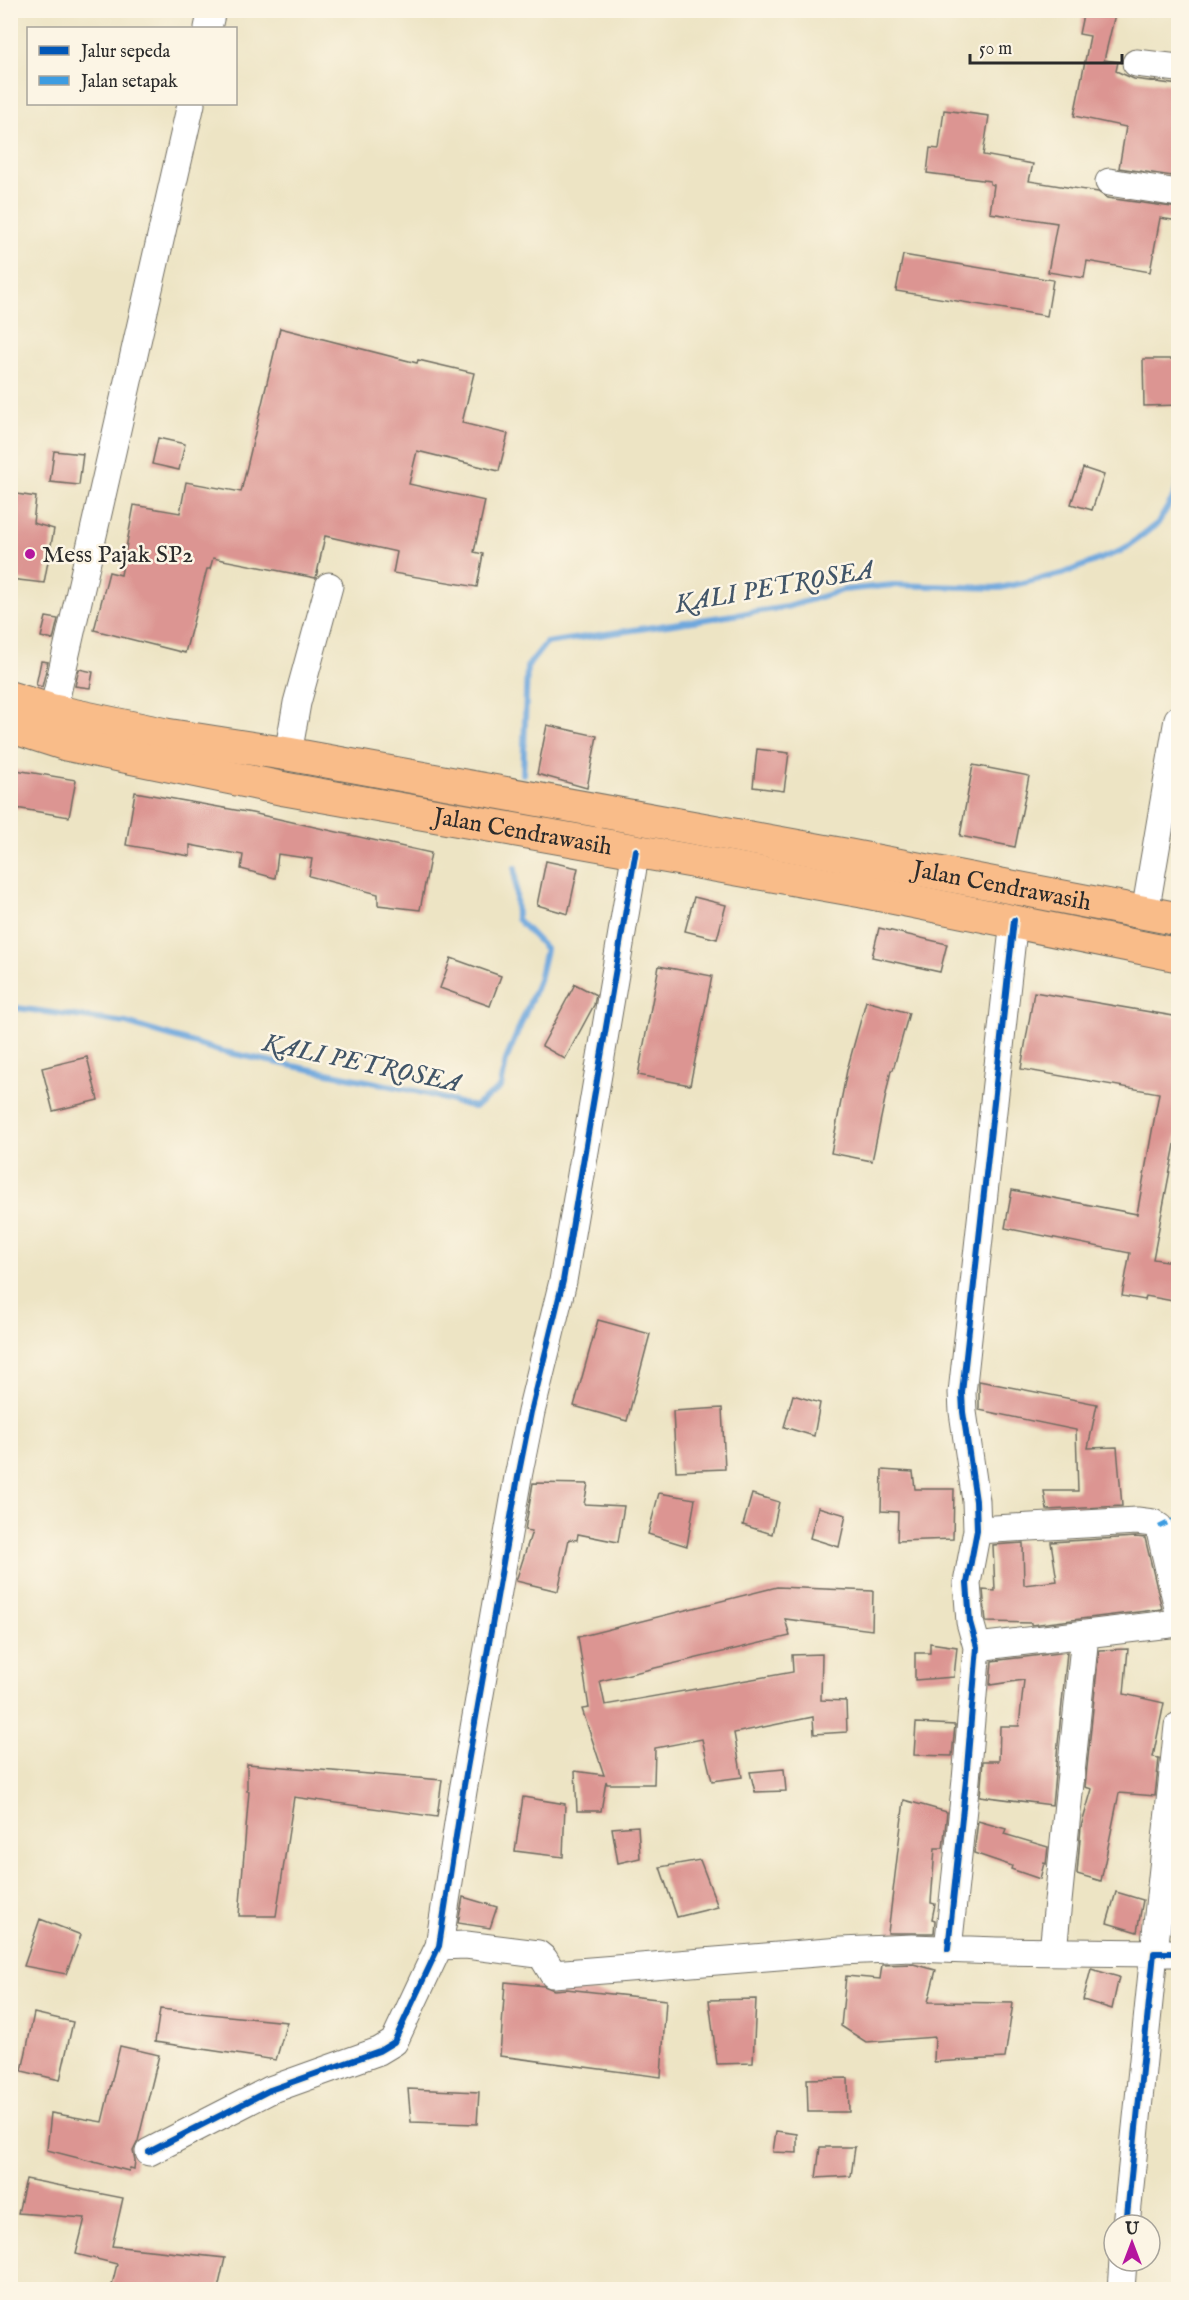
<svg xmlns="http://www.w3.org/2000/svg" width="1189" height="2300" viewBox="0 0 1189 2300" font-family="'IM FELL English',serif">
<style>
.lines{fill:none;stroke-linecap:round;stroke-linejoin:round}
.stream{stroke:#6ea7dd;stroke-width:6}
.building{fill:#dc9592}
.minor-casing{stroke:#6f6c61;stroke-width:29}
.major-casing{stroke:#6f6c61;stroke-width:35}
.minor{stroke:#fff;stroke-width:27}
.major{stroke:#f9bc89;stroke-width:33}
.quiet{stroke:#3d9ce1;stroke-width:4.5;stroke-dasharray:9 4.5;stroke-linecap:butt}
.cycleway-casing{stroke:#fcf5e5;stroke-width:10}
.cycleway{stroke:#0057b8;stroke-width:6}
.poi-dot{fill:#b5179e;stroke:#fcf5e5;stroke-width:2}
.labels{text-anchor:middle;stroke-width:5;stroke-linejoin:round;paint-order:stroke}
.poi-label{font-size:24px;fill:#2b2b2b;stroke:#fcf5e5;text-anchor:start}
.street-label{font-size:24px;fill:#2b2b2b;stroke:#fcf5e5}
.water-label{font-size:26px;font-style:italic;fill:#425669;stroke:#fcf5e5}
</style>
<rect width="100%" height="100%" fill="#fcf5e5"/>
<filter id="ink" filterUnits="userSpaceOnUse"><feTurbulence type="fractalNoise" baseFrequency=".0167" numOctaves="2"/><feDisplacementMap in="SourceGraphic" scale="12" xChannelSelector="R" yChannelSelector="G"/><feConvolveMatrix kernelMatrix="1 2 1 2 8 2 1 2 1" color-interpolation-filters="sRGB"/></filter>
<filter id="wash" filterUnits="userSpaceOnUse"><feTurbulence type="fractalNoise" baseFrequency=".008" numOctaves="4" result="noise"/><feDisplacementMap in="SourceGraphic" scale="24" xChannelSelector="R" yChannelSelector="G"/><feGaussianBlur stdDeviation="1.35" result="paint"/><feColorMatrix in="noise" values="0 0 0 0 0 0 0 0 0 0 0 0 0 0 0 0 0 1.4 0 .05"/><feComposite in="paint" operator="in"/></filter>
<g filter="url(#wash)">
<rect width="100%" height="100%" fill="#ede4c4"/>
<g class="lines">
<!-- stream -->
<path class="stream" d="M523 774 527 667 546 643 787 607 843 590 893 585 1000 588 1062 574 1123 550 1158 523 1175 495 1178 481
M10 1007 126 1023 220 1051 416 1091 474 1107 501 1087 506 1060 539 980 546 949 517 919 515 868"/>
</g>
<g id="blocks">
<!-- building -->
<path class="building" d="M1084 10H1116L1104 60 1118 62 1116 71 1134 79 1179 85V177L1119 168 1126 127 1074 116 1090 36 1079 34Z
M944 110 989 116 983 155 1033 164 1029 181 1098 192 1107 198 1179 208V221L1160 218 1150 272 1087 261 1084 278 1048 272 1057 223 990 213 994 185 990 184V181L927 173 930 148 939 149Z
M903 255 1053 280 1047 316 896 291Z
M280 328 417 363 418 360 474 373 462 423 508 434 499 471 417 451 409 484 485 501 474 552 483 554 477 587 393 573 397 552 325 536 316 578 213 558 210 569H207L185 653 94 630 109 572 121 575 134 505 180 513 186 482 241 492Z
M1143 359H1179V405L1144 406Z
M158 438 185 444 179 470 152 464Z
M54 451 83 454 79 485 50 482Z
M1083 468 1104 475 1092 510 1071 504Z
M10 493 36 497 33 523 54 529 44 583 10 579Z
M46 617 58 619 53 640 41 637Z
M41 661 48 662 42 687 36 685Z
M79 669 93 672 90 688 75 686Z
M547 725 597 736 587 788 537 774Z
M757 749 789 753 784 791 753 787Z
M973 765 1029 776 1015 847 960 836Z
M10 769 76 780 69 817 10 807Z
M135 792 252 813 431 853 420 910 378 905V894L309 876 312 859 278 854 275 878 241 869 243 855 190 845V856L126 845Z
M546 861 578 868 568 914 537 905Z
M694 897 726 905 717 939 685 931Z
M879 928 947 944 940 972 872 957Z
M451 958 501 976 490 1006 440 988Z
M659 966 712 976 690 1085 638 1075Z
M575 984 596 995 594 1005 565 1059 542 1046Z
M1034 992 1179 1017V1134H1177L1153 1259 1179 1263V1302L1146 1296 1145 1300 1122 1296 1130 1253 1005 1228 1012 1190 1137 1214 1159 1093 1021 1069Z
M866 1001 909 1013 893 1070H891L872 1161 831 1153 847 1070Z
M87 1057 98 1100 53 1111 42 1068Z
M598 1320 650 1334 627 1421 574 1406Z
M979 1381 1097 1404 1088 1448 1117 1447 1122 1506 1047 1510 1044 1491H1078L1076 1430 979 1410Z
M793 1395 820 1403 814 1436 784 1427Z
M722 1408 725 1469 676 1471 673 1411Z
M882 1470 913 1472 915 1489H954L953 1539 897 1541 898 1512 881 1511Z
M533 1483 588 1484 584 1504 624 1506 618 1542 578 1534 577 1540 569 1539 558 1591 516 1581 532 1531 525 1530Z
M659 1493 695 1499 687 1546 648 1534Z
M752 1494 779 1502 772 1534 743 1525Z
M818 1507 846 1515 839 1547 810 1538Z
M1136 1537 1145 1538 1162 1609 1031 1625V1623L986 1622 983 1590 995 1591 993 1545 1023 1543 1024 1585 1057 1581 1051 1542Z
M777 1587 873 1591 872 1630 785 1619 790 1636 600 1681 605 1705 793 1672 792 1655 822 1654 821 1700 846 1701 847 1732 814 1734 813 1717 734 1733 742 1777 712 1781 702 1739 655 1748 654 1784H607L606 1781 601 1811H577L575 1771 604 1775 582 1709 589 1708 578 1637Z
M930 1643 957 1647 954 1677 915 1680V1653H930Z
M1128 1649 1124 1694 1164 1703 1153 1757 1159 1758 1155 1796 1119 1793 1101 1881 1077 1874 1081 1827 1092 1789 1085 1787 1099 1650Z
M1067 1652 1052 1805 980 1796 983 1761H999L1000 1726H1019L1024 1680 990 1685 992 1661Z
M916 1723 955 1725 952 1756 914 1755Z
M247 1764 442 1780 437 1817 294 1797 276 1916H239L249 1791H247Z
M784 1769 786 1791 755 1792 750 1772Z
M523 1797 565 1804 563 1857 515 1851Z
M904 1800 947 1812 943 1848H935L931 1903 935 1904 932 1919 935 1920 934 1933H888Z
M978 1821 1006 1829 1004 1834 1048 1847 1046 1864 1044 1863 1040 1879 1011 1869 1012 1866 974 1853Z
M638 1826 640 1858 618 1863 612 1828Z
M700 1860 718 1907 677 1917 660 1867Z
M1116 1892 1143 1900 1137 1932 1107 1923Z
M463 1897 497 1907 490 1928 458 1923Z
M40 1919 81 1935 66 1974 24 1966Z
M913 1964 936 1970 928 2002 1013 2003 1005 2058 934 2062 935 2037 866 2042 841 2026 846 1976 880 1979 882 1965Z
M1091 1969 1119 1977 1112 2009 1083 2000Z
M505 1982 544 1986 554 1990 566 1989 666 2000 661 2077 500 2056Z
M756 1999 753 2063 717 2064 709 2000Z
M160 2009 287 2022 276 2060 155 2042Z
M34 2013 73 2022 60 2080 22 2071Z
M120 2046 159 2055 138 2141 133 2151 135 2160 134 2169 130 2168 129 2171 47 2150 51 2113 102 2122Z
M848 2078 849 2112H808L807 2079Z
M408 2089 479 2092 477 2124 411 2122Z
M776 2131 797 2134V2153L773 2152Z
M820 2147H855L851 2176 816 2178Z
M26 2179 123 2198 112 2246 225 2258 218 2289H111L117 2264 76 2254 85 2218 18 2213Z"/>
</g>
</g>
<g filter="url(#ink)">
<use href="#blocks" fill-opacity="0" stroke="#6f6c61" stroke-width="1.5"/>
<g class="lines">
<!-- minor casing -->
<g class="minor-casing">
<path id="minor" d="M208 28 212 10
M1136 63 1178 68
M1109 182 1178 193
M53 711 191 104
M288 754 297 703 329 586
M1145 913 1178 719
M977 1530 1137 1521 1153 1523 1159 1527 1178 1608
M977 1647 1178 1623
M439 1946 466 1945 538 1954 544 1959 553 1974 841 1951 912 1948 998 1951 1154 1953 1178 1726
M948 1949 966 1780 977 1647 970 1622 967 1583 977 1530 976 1501 963 1412 962 1393 1014 920
M1053 1951 1085 1635
M149 2152 270 2090 379 2051 394 2042 439 1946 463 1791 518 1477 531 1412 563 1281 636 850
M1126 2225 1154 1953H1178
M1121 2290 1123 2261"/>
</g>
<!-- major casing -->
<g class="major-casing">
<g id="major">
<path id="s1" d="M10 698 53 711 166 735 288 754 850 856 1178 919"/>
<path id="s2" d="M10 726 66 744 285 789 862 891 1178 955"/>
</g>
</g>
<!-- minor -->
<use href="#minor" class="minor"/>
<!-- major -->
<use href="#major" class="major"/>
<!-- quiet -->
<path class="quiet" d="M1159 1527 1178 1518"/>
<!-- cycleway casing -->
<g class="cycleway-casing">
<path id="cycleway" d="M948 1949 966 1780 977 1647 970 1622 967 1583 977 1530 976 1501 963 1412 962 1393 1014 920
M149 2152 270 2090 379 2051 394 2042 439 1946 463 1791 518 1477 531 1412 563 1281 636 850
M1126 2225 1154 1953H1178"/>
</g>
<!-- cycleway -->
<use href="#cycleway" class="cycleway"/>
</g>
</g>
<!-- markers -->
<circle class="poi-dot" cx="30" cy="554" r="6"/>
<g class="labels">
<!-- poi labels -->
<g class="poi-label">
<text x="42" y="562">Mess Pajak SP2</text>
</g>
<!-- street labels -->
<g class="street-label">
<text dy="8" stroke="none"><textPath href="#s2" startOffset="524">Jalan Cendrawasih</textPath></text>
<text dy="8" stroke="none"><textPath href="#s1" startOffset="1010">Jalan Cendrawasih</textPath></text>
</g>
<!-- water labels -->
<g class="water-label">
<text transform="translate(774 586) rotate(-10)" y="9">KALI PETROSEA</text>
<text transform="translate(362 1062) rotate(12)" y="9">KALI PETROSEA</text>
</g>
</g>
<!-- margin -->
<rect width="1189" height="2300" fill="none" stroke="#fcf5e5" stroke-width="36"/>
<!-- legend -->
<rect x="27" y="27" width="210" height="78" fill="#fcf5e5" stroke="#a8a49b" stroke-width="1.5"/>
<rect x="39" y="46" width="30" height="9" fill="#0057b8" stroke="#a8a49b" stroke-width="1.5"/>
<text x="81" y="57" font-size="18" fill="#2b2b2b">Jalur sepeda</text>
<rect x="39" y="76" width="30" height="9" fill="#3d9ce1" stroke="#a8a49b" stroke-width="1.5"/>
<text x="81" y="87" font-size="18" fill="#2b2b2b">Jalan setapak</text>
<!-- north arrow -->
<g transform="translate(1132 2243)"><circle r="28" fill="#fcf5e5" stroke="#a8a49b" stroke-width="1.5"/>
<path d="M0-4.5L10 22L0 15L-10 22Z" fill="#b5179e"/>
<text y="-9" font-size="16" font-weight="bold" text-anchor="middle" fill="#2b2b2b">U</text>
</g>
<!-- scale -->
<path d="M970 54v9h152v-9" fill="none" stroke="#2b2b2b" stroke-width="3"/>
<text x="979" y="54" font-size="18" fill="#2b2b2b" stroke="#fcf5e5" stroke-width="4.5" paint-order="stroke">50 m</text>
</svg>
